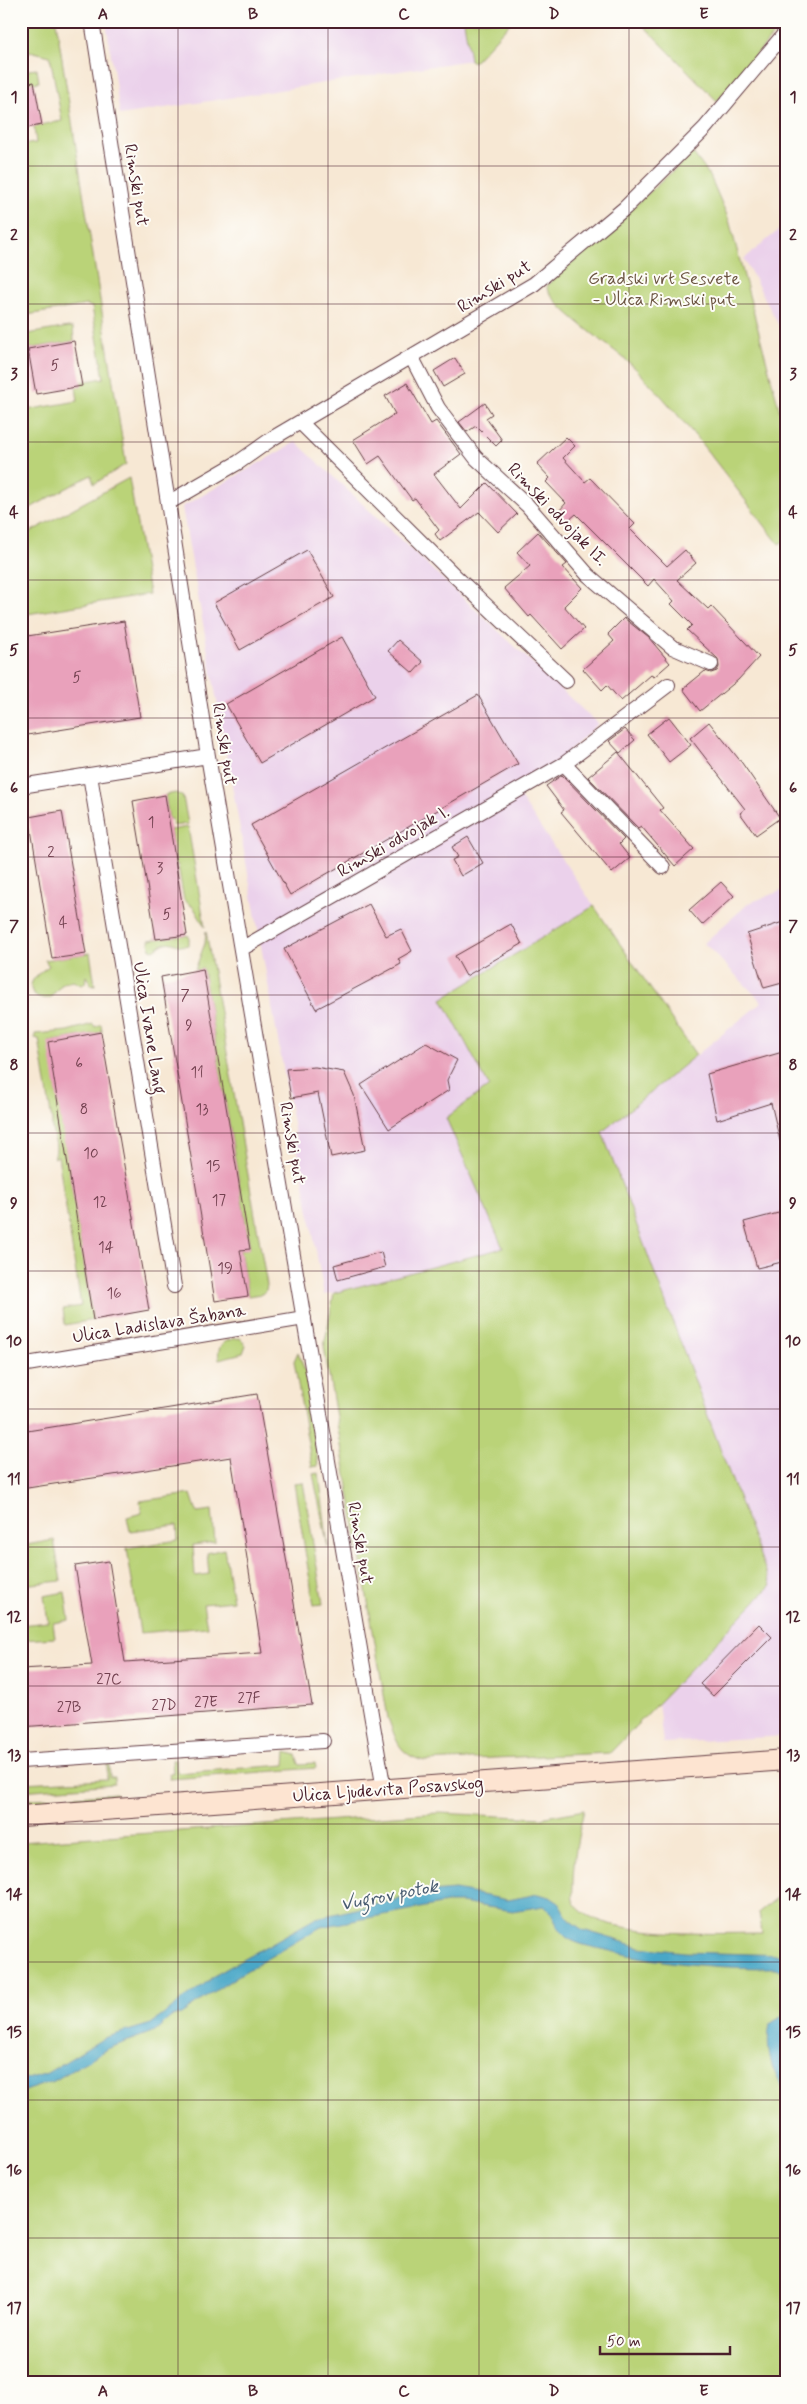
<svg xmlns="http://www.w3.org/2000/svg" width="807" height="2404" viewBox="0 0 807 2404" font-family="Mynerve,sans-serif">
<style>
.built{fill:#ebd1eb}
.green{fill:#bad378;stroke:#827952}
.water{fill:#48a7c7;stroke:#496379}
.building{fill:#e9a1bb}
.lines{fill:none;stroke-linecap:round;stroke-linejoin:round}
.minor-casing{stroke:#643d44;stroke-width:16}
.secondary-casing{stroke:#643d44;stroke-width:22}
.minor{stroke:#fff;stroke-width:14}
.secondary{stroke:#fde4d1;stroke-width:20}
.grid{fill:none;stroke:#4a1f2b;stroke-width:1;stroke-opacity:0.55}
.labels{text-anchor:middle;stroke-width:4;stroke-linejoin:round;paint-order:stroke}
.number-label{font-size:15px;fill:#72404f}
.street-label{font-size:18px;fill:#4a1f2b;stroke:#fdfcf7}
.park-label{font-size:18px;fill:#6c5542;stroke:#fdfcf7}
.water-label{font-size:19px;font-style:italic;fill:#495c71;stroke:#fdfcf7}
.neatline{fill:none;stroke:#4a1f2b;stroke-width:2}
.grid-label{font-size:16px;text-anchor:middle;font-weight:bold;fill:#4a1f2b}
</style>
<rect width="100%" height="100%" fill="#fdfcf7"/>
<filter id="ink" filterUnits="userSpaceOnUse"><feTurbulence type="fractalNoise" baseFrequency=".02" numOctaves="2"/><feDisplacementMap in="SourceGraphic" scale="10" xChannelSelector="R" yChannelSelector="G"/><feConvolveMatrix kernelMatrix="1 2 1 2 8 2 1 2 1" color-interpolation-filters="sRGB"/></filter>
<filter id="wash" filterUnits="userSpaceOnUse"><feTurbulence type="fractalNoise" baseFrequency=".0096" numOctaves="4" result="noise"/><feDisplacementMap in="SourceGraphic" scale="20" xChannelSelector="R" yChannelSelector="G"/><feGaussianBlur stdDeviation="1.12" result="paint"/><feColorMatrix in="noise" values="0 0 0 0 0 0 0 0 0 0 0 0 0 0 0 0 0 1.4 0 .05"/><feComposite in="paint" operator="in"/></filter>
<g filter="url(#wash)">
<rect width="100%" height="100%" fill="#f7e8d4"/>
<!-- built -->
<path class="built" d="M106 21H464L470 60 120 115Z
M786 224V339L744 259Z
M296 442 598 724 520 797 594 906 442 999 489 1087 446 1118 504 1248 324 1295 182 507Z
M786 889V1736L663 1743 658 1702 771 1585 602 1132 762 1002 704 943 749 903Z"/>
<!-- green -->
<path class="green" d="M21 21H56L126 464 94 484 91 475 21 513V411L78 401 76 387 81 386V382L104 378 92 307 87 305 21 316V292L26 291 21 255V145L36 143 34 126 62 121 50 56 34 52 21 54Z
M464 21H512L474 62 470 60Z
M639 21H785L717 101Z
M37 69 39 82 21 85V71Z
M693 153 710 176 729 220 786 434V540L779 544C733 485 689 423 637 370 613 346 562 316 547 289L548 284Z
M69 327 73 328 74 341 21 350V335Z
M129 478 149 594 21 615V537Z
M176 793 183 797 188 824 173 826 172 819H169L165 795Z
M188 827 205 927 194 908 184 900 178 865H176L170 830Z
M594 906 696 1055 602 1132 771 1585 610 1753 425 1761C399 1755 397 1742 388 1718L324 1347 334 1293 503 1248 446 1118 489 1086 442 999Z
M206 931 267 1285 266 1290 262 1294 248 1296 240 1250 250 1248 203 969 195 970 205 943Z
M185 935 189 936V945C171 949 175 934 154 950L150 949 149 940Z
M90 953 95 985 92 986 86 976 85 983 82 985 73 981 63 983 50 998C38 1000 26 992 33 980 37 974 43 970 49 966L45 960Z
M93 1024 95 1027 101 1024 102 1032 49 1042 93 1320 65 1325 63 1309 81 1306 58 1156 54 1158C60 1143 50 1134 52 1121L39 1039 35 1038V1034L67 1031Z
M240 1338 246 1345 243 1353 219 1359C216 1344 227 1339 240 1338Z
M298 1352C313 1387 314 1429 318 1466L312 1467 294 1361Z
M319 1473 328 1547 313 1474Z
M303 1482 323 1604 314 1605 294 1483Z
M191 1494 197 1512 212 1510 215 1542 193 1545 195 1576 209 1574 207 1553 224 1549 233 1601 203 1604 207 1627 140 1633 127 1548 178 1540 177 1525 130 1531 127 1517 142 1513 140 1501Z
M54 1540 61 1581 21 1585V1546Z
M65 1592 69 1620 53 1623 55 1638 21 1640V1625L48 1622 44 1596Z
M286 1752 296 1755 299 1764 315 1763 316 1768 170 1779 169 1774 173 1773 172 1760H176L177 1773 285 1765Z
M107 1764H109L110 1777H114V1784L21 1791 22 1783 107 1779Z
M116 1793 118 1795 21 1804V1800Z
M584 1810C578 1835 573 1859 573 1885 573 1889 572 1896 573 1900 588 1940 725 1933 762 1933L759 1912 786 1891V2383H21V1842L438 1813 541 1818Z"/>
<!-- water -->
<path class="water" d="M455 1890 508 1900 538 1894 550 1897 559 1903 569 1920 583 1930 640 1947 684 1952 786 1955V1972L776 1968C718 1968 662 1964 606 1950 593 1947 577 1945 566 1937 555 1928 555 1914 544 1906L513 1911 461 1903H446L321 1927 239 1975 181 2014 171 2017 155 2031 107 2049 54 2081 21 2092V2081L47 2073 104 2038 151 2024 219 1973 316 1918 431 1892Z
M786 2011V2037L782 2044 781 2067 786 2076V2092C771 2071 765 2050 770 2024L782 2016Z"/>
<g id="blocks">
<!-- building -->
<path class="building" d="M34 82 42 125 21 129V85Z
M74 341 82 386 36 394 28 349Z
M455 358 465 374 443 387 434 371Z
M407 383 431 424 436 421 461 454 434 474 461 509 487 483 517 514 498 532 479 512 440 541 435 534 439 530 415 498 412 500 380 456 368 464 353 440 395 414 385 396Z
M485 403 492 414 486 418 502 440 496 446 476 426 467 432 459 422Z
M566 437 575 446 563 458 585 482 590 478 635 524 630 529 667 566 685 550 696 563 677 580 708 609 711 606 759 657 738 680 700 711 683 689 705 671 711 673 717 671 719 667 718 659 687 630 692 625 671 604 674 601 654 579 648 586 576 514 568 521 559 511 566 503 546 482 550 478 537 464Z
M538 532 567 564 563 567 582 588 564 606 584 629 562 649 531 615 529 617 504 588 530 566 517 552Z
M307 550 334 597 240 650 214 603Z
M624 618 649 638 670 663 654 677 651 675 621 701 607 685 602 690 583 669 614 641 608 634Z
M124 621 140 717 21 736V637Z
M342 637 375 696 260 763 226 704Z
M398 640 423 662 413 673 388 651Z
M478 695 518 764 290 895 251 825Z
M669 717 691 745 669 762 647 734Z
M709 722 742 763 780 818 756 835 740 813 745 809 690 738Z
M625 729 635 740 620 753 609 741Z
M618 752 663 808 660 810 694 849 675 866 641 826 638 828 588 777Z
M562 775 624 839 619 844 630 858 612 873 561 812 564 810 546 786Z
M165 795 187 935 156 939 133 801Z
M62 811 86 954 52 959 29 817Z
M468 837 483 863 461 876 452 860 458 857 452 847Z
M721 882 734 896 702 925 689 910Z
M369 904 386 936 401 929 412 951 398 959 401 964 316 1009 284 949Z
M786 921V982L764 988 747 934Z
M511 924 522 944 466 976 455 956Z
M203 969 250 1249 240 1250 248 1296 215 1301 161 977Z
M101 1032 149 1310 93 1320 48 1042Z
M426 1043 457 1060 447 1080 449 1090 389 1129 361 1085Z
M786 1051V1140L780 1141 771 1103 717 1120 707 1074Z
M315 1067 344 1072 354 1095 365 1150 331 1157 318 1093 291 1098 286 1069Z
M786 1211V1261L757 1268 744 1222Z
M381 1252 385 1267 338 1280 334 1265Z
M257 1394 312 1705 21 1727V1669L92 1665 75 1566 109 1561 125 1662 262 1653 231 1457 21 1489V1432Z
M759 1624 772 1637 713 1696 700 1684Z"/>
</g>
</g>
<g filter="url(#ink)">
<use href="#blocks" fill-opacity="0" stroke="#643d44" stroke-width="1"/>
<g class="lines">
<!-- minor casing -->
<g class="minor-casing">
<path id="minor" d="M92 21 208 756 384 1790
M412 358 438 408 476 458 527 505 588 575 672 647 711 664
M301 423 454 575 566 681
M168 503 239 462 273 438 534 284 625 208 705 128 786 32
M564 764 663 867
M90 775 174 1286
M21 786 208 756
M241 949 564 764 668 685
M21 1365 304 1318
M21 1761 323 1741"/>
</g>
<!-- secondary casing -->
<g class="secondary-casing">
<path id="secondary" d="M21 1816 786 1760"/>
</g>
<!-- minor -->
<use href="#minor" class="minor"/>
<!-- secondary -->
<use href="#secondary" class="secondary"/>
</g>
</g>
<!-- grid -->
<path class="grid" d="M178 21V2383M328 21V2383M479 21V2383M629 21V2383M21 166H786M21 304H786M21 442H786M21 580H786M21 718H786M21 857H786M21 995H786M21 1133H786M21 1271H786M21 1409H786M21 1547H786M21 1686H786M21 1824H786M21 1962H786M21 2100H786M21 2238H786"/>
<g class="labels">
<!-- number labels -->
<g class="number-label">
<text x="55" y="370">5</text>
<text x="77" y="682">5</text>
<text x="151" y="827">1</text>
<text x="51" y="857">2</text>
<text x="160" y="873">3</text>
<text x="167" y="919">5</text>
<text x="63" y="927">4</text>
<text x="185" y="1000">7</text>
<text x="189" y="1030">9</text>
<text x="79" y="1068">6</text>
<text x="197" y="1077">11</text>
<text x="84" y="1114">8</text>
<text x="202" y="1114">13</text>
<text x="91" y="1158">10</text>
<text x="213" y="1171">15</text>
<text x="219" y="1205">17</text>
<text x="100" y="1207">12</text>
<text x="106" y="1252">14</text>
<text x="225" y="1273">19</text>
<text x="114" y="1298">16</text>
<text x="109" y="1684">27C</text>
<text x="249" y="1703">27F</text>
<text x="206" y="1707">27E</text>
<text x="164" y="1710">27D</text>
<text x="69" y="1712">27B</text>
</g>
<!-- street labels -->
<g class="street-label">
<text transform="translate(137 185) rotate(81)" y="6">Rimski put</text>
<text transform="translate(494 286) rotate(-32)" y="6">Rimski put</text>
<text transform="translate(558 514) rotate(46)" y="6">Rimski odvojak II.</text>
<text transform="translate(225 744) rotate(81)" y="6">Rimski put</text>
<text transform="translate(393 841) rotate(-30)" y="6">Rimski odvojak I.</text>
<text transform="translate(150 1028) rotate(81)" y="6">Ulica Ivane Lang</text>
<text transform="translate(293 1143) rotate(80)" y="6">Rimski put</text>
<text transform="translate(159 1323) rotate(-9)" y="6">Ulica Ladislava Šabana</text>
<text transform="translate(361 1543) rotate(80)" y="6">Rimski put</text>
<text transform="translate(388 1789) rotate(-4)" y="6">Ulica Ljudevita Posavskog</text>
</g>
<!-- park labels -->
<g class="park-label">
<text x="664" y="284">Gradski vrt Sesvete<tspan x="664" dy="21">- Ulica Rimski put</tspan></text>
</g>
<!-- water labels -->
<g class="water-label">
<text transform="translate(389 1894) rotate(-11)" y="7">Vugrov potok</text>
</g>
</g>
<!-- margin -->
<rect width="807" height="2404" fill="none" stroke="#fdfcf7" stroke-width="55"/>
<!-- scale -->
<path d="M600 2346v8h130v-8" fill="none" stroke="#4a1f2b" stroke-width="2.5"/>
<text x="607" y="2346" font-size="15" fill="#4a1f2b" stroke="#fdfcf7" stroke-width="4" paint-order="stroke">50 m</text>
<rect x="28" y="28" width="752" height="2348" class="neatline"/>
<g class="grid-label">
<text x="103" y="19">A</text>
<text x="253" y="19">B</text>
<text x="404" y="19">C</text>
<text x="554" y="19">D</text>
<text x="704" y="19">E</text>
<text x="14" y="102">1</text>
<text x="793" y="102">1</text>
<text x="14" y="240">2</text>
<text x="793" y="240">2</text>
<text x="14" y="379">3</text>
<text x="793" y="379">3</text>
<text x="14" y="517">4</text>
<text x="793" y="517">4</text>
<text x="14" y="655">5</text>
<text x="793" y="655">5</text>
<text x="14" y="793">6</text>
<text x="793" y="793">6</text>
<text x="14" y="931">7</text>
<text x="793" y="931">7</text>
<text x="14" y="1070">8</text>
<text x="793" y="1070">8</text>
<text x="14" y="1208">9</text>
<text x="793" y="1208">9</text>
<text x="14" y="1346">10</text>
<text x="793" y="1346">10</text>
<text x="14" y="1484">11</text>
<text x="793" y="1484">11</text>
<text x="14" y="1622">12</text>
<text x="793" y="1622">12</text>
<text x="14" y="1760">13</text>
<text x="793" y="1760">13</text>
<text x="14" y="1899">14</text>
<text x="793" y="1899">14</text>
<text x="14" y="2037">15</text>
<text x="793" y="2037">15</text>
<text x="14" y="2175">16</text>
<text x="793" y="2175">16</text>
<text x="14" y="2313">17</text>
<text x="793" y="2313">17</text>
<text x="103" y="2396">A</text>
<text x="253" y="2396">B</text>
<text x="404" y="2396">C</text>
<text x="554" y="2396">D</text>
<text x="704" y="2396">E</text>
</g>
</svg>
